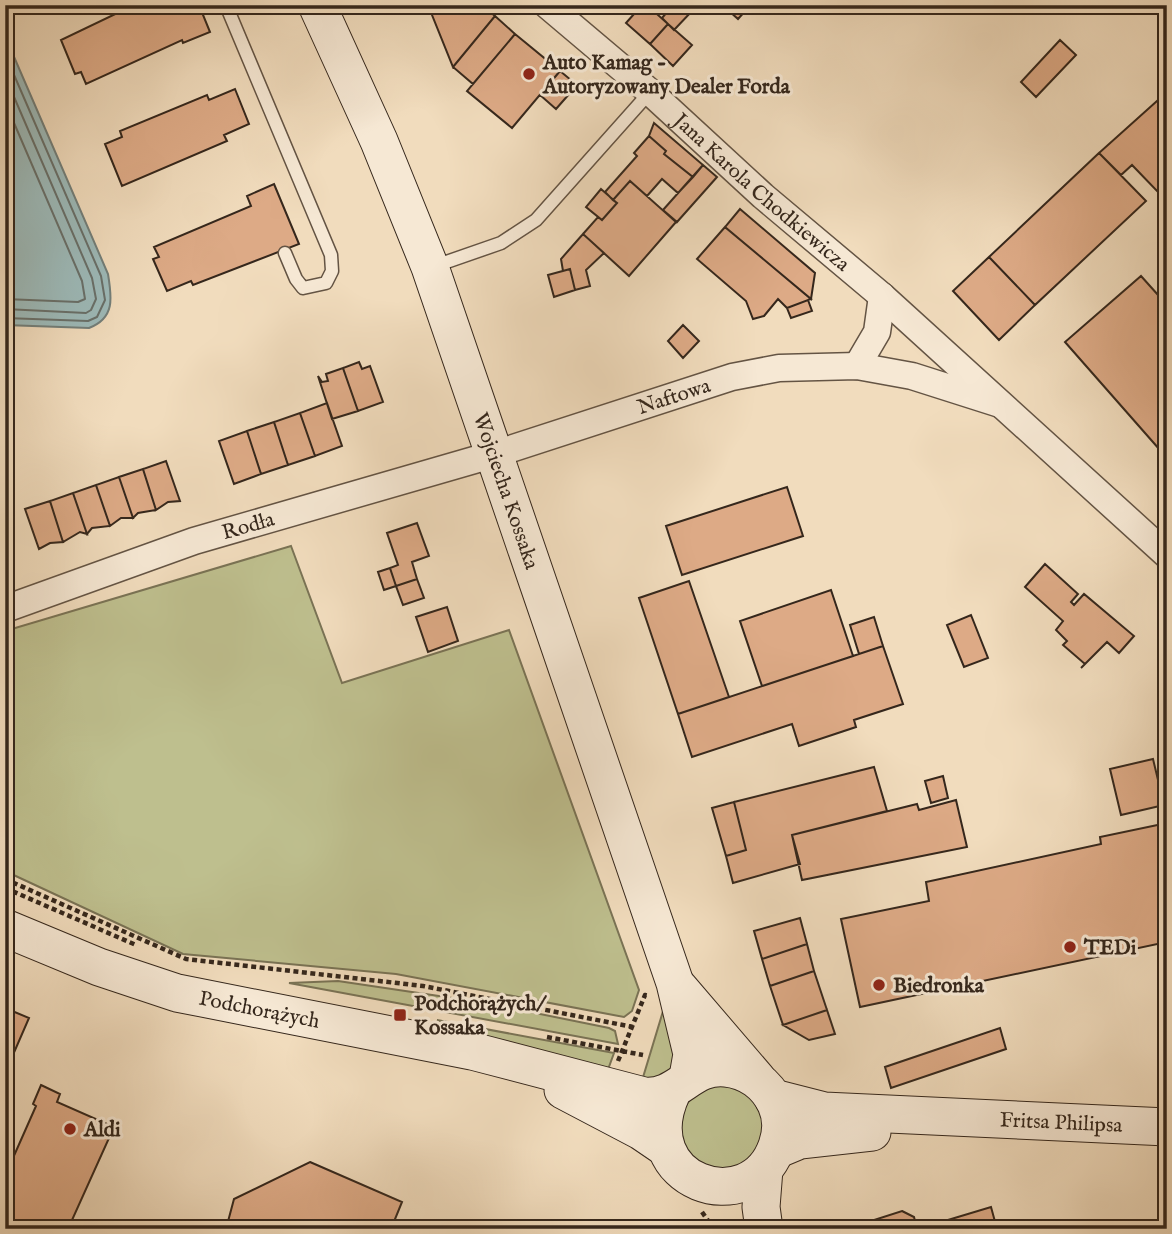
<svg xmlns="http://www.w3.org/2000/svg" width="1172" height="1234" viewBox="0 0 1172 1234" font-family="'IM FELL English',serif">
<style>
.green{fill:#bebf8e;stroke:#7a7355;stroke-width:2}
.water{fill:#9dbab9;stroke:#737f7a;stroke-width:2}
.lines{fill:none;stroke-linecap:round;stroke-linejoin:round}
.shore{stroke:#69706a;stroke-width:2}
.building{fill:#ddaa86;stroke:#35271c;stroke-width:2}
.lane-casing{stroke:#645444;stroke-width:15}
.street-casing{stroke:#645444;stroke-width:29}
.secondary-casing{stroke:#35271c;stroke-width:39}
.path{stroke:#35271c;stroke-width:4.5;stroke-dasharray:5 3.5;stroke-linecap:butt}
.lane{stroke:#f6e8d4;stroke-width:12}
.street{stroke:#f6e8d4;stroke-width:26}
.secondary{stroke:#f6e8d4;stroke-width:37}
.poi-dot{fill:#8f2418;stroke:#f6e8d4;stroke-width:2.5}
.labels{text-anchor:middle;stroke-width:6;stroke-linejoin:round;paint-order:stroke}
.poi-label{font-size:21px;font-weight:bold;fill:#35271c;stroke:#f6e8d4;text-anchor:start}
.street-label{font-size:21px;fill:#35271c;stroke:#f6e8d4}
</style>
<rect width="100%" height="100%" fill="#f1dcbd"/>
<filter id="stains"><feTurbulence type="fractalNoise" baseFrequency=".00286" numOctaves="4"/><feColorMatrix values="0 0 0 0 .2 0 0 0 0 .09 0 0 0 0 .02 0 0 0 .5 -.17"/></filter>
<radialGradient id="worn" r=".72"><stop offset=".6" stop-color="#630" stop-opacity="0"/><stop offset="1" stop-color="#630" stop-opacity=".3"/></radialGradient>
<!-- green -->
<path class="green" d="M291 546 342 683 509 630 639 990 632 1011 624 1017 396 974 183 954 5 871V631Z
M338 981 486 1003 609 1028 615 1031 618 1044 289 983Z
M667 998 680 1055 668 1075 641 1084Z
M437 1020 614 1053 606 1075Z
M680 1127a42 42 0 1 1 84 0a42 42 0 1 1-84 0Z"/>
<!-- water -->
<path class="water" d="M5 36 108 274C112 298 115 318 89 328L5 325Z"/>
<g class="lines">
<!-- shore -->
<path class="shore" d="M5 54 101 276 105 300 97 317 88 321 5 318
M5 76 92 278 96 299 91 310 86 313 5 309
M5 102 82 281 85 299 78 302 5 299"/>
</g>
<!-- building -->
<path class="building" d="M134 5H199L210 32 183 43 182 40 86 84 81 72 75 74 61 40Z
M428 5H482L495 16 453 67Z
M642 5H647L668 24 650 44 626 23Z
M673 5H688L693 10 674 30 662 18Z
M730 5H743L747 9 738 19 727 9Z
M495 16 515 34 473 84 453 67Z
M668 24 692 45 673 66 650 44Z
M515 34 560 71 512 128 467 91Z
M1060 40 1076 55 1036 97 1021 82Z
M560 71 577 85 556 109 540 95Z
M235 89 249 124 224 135 227 141 122 186 105 144 122 137 120 131 207 95 209 100Z
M1167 92V183L1157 191 1132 165 1121 175 1099 153Z
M654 123 703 165 693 177 664 154 666 151 649 136Z
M649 136 666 151 664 154 693 177 678 193 662 179 647 196 630 181 613 200 605 192 637 156 634 153Z
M1099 153 1146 201 1035 305 989 257Z
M703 165 717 177 677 222 663 210Z
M630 181 676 222 629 276 583 234 598 217 602 220 617 203 613 200Z
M274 184 299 244 193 285 191 281 167 291 153 259 159 257 154 247 251 206 247 196Z
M601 189 617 203 602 220 586 207Z
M740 209 815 273 811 299 725 227Z
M725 227 811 299 787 308 778 299 764 316 753 319 746 301 697 259Z
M583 234 604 253 586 270 590 286 575 290 570 269 563 271 561 259Z
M989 257 1035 305 999 340 953 291Z
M570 269 575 290 554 297 548 275Z
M1141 276 1167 305V458L1065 342Z
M808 300 812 311 791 318 787 308Z
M683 325 699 341 683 358 668 341Z
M359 362 362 369 370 366 383 402 358 411 343 368Z
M343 368 358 411 332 419 318 376 322 382 328 381 326 374Z
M327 403 342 446 315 456 300 413Z
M300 413 315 456 288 465 274 422Z
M274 422 288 465 261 474 247 431Z
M247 431 261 474 234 484 219 441Z
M166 461 180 501 168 502 156 510 143 469Z
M143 469 156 510 138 513 133 518 119 477Z
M119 477 133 518H121L110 526 96 485Z
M96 485 110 526 92 528 87 534 73 493Z
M787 487 803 536 682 575 666 526Z
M73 493 87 534 80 532 63 542 50 501Z
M50 501 63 542 50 543 39 549 25 509Z
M417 523 429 556 412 562 417 579 396 586 390 568 398 565 387 533Z
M1045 564 1078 594 1071 602 1074 605 1084 594 1134 636 1119 653 1107 642 1081 668 1085 664 1063 645 1067 641 1056 630 1063 621 1025 587Z
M390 568 396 586 384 590 378 572Z
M417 579 424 598 403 605 396 586Z
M689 581 729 697 678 714 639 598Z
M831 590 853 656 762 686 740 621Z
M447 607 458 641 428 652 416 617Z
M971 615 988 658 964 667 947 625Z
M874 617 883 646 859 654 850 625Z
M883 646 903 704 854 720 856 727 799 746 792 724 692 757 678 714Z
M1153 759 1164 805 1121 815 1110 769Z
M874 767 887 811 792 835 800 864 733 883 726 856 746 850 734 802Z
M1167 770V795L1161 772Z
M943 776 948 798 931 803 925 781Z
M956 800 967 847 802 880 792 835 917 804 919 810Z
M734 802 746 850 726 856 712 808Z
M1167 823V942L860 1007 841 919 929 901 926 882 1101 844 1100 837Z
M800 918 807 944 762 959 754 931Z
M807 944 814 971 770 986 762 959Z
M814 971 827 1010 783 1025 770 986Z
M5 1008 29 1018 6 1071H5Z
M827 1010 835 1034 809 1040 783 1025Z
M1000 1028 1006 1049 891 1088 885 1067Z
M41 1085 60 1094 57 1102 114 1127 68 1229H5V1176L36 1106 33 1104Z
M310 1162 402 1202 391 1229H309L291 1221 280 1229H226L234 1199Z
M991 1207 997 1229H918Z
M902 1211 914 1217 917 1229H846Z"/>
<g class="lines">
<!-- lane casing -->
<g class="lane-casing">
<path id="lane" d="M226 5 331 255 332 271 326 283 303 288 296 279 285 253
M432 267 501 243 536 220 650 92"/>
</g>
<!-- street casing -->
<g class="street-casing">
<g id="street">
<path id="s1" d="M547 5 650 92 763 196 882 296 1167 555"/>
<path d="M857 366 877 332 882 296"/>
<path id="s2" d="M5 609 194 541 495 454 732 377 779 368 857 366 912 376 1000 404"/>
</g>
</g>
<!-- secondary casing -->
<g class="secondary-casing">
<g id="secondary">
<path id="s3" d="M317 5 379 141 430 267 675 983 692 1054 688 1077"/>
<path id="s4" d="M5 928 99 967 177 993 472 1051 644 1096C679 1099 690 1064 726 1068 748 1070 767 1084 776 1104 782 1117 782 1132 777 1146 751 1222 630 1183 672 1092"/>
<path d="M679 988 757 1079"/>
<path d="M563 1090 641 1131 666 1148"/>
<path id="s5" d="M773 1098 824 1111 1167 1127"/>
<path d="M776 1150 800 1140 872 1132"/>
<path d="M764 1169 761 1207 764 1229"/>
</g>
</g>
<!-- path -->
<path class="path" d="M5 879 186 959 423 986 633 1027
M5 888 136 945
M547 1037 643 1055
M618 1061 645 995 649 996
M702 1212 714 1229"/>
<!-- lane -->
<use href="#lane" class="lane"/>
<!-- street -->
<use href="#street" class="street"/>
<!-- secondary -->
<use href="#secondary" class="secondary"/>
</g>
<!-- markers -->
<g class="poi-dot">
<circle cx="529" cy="74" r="7"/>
<circle cx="1070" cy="947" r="7"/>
<circle cx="879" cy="985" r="7"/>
<rect x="393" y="1008" width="14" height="14" rx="3.5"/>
<circle cx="70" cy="1129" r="7"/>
</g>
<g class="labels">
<!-- poi labels -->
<g class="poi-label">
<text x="543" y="69">Auto Kamag -<tspan x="543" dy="24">Autoryzowany Dealer Forda</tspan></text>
<text x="1084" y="954">TEDi</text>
<text x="893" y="992">Biedronka</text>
<text x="414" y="1010">Podchorążych/<tspan x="414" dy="24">Kossaka</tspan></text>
<text x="84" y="1136">Aldi</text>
</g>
<!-- street labels -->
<g class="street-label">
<text dy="7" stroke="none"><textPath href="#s1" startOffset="285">Jana Karola Chodkiewicza</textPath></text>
<text dy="7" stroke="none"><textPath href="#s2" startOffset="702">Naftowa</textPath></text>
<text dy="7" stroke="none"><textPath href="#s3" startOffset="522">Wojciecha Kossaka</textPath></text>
<text dy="7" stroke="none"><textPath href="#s2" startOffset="257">Rodła</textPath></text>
<text dy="7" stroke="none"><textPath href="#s4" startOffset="268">Podchorążych</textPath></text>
<text dy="7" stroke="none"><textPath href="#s5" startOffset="290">Fritsa Philipsa</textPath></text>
</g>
</g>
<!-- margin -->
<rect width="1172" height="1234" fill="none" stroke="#f1dcbd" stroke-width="28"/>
<rect x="7" y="7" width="1158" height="1220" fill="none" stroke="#35271c" stroke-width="3.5"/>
<rect x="14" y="14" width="1144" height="1206" fill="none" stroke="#35271c" stroke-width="2"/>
<rect width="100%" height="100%" filter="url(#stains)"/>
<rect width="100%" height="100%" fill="url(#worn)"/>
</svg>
